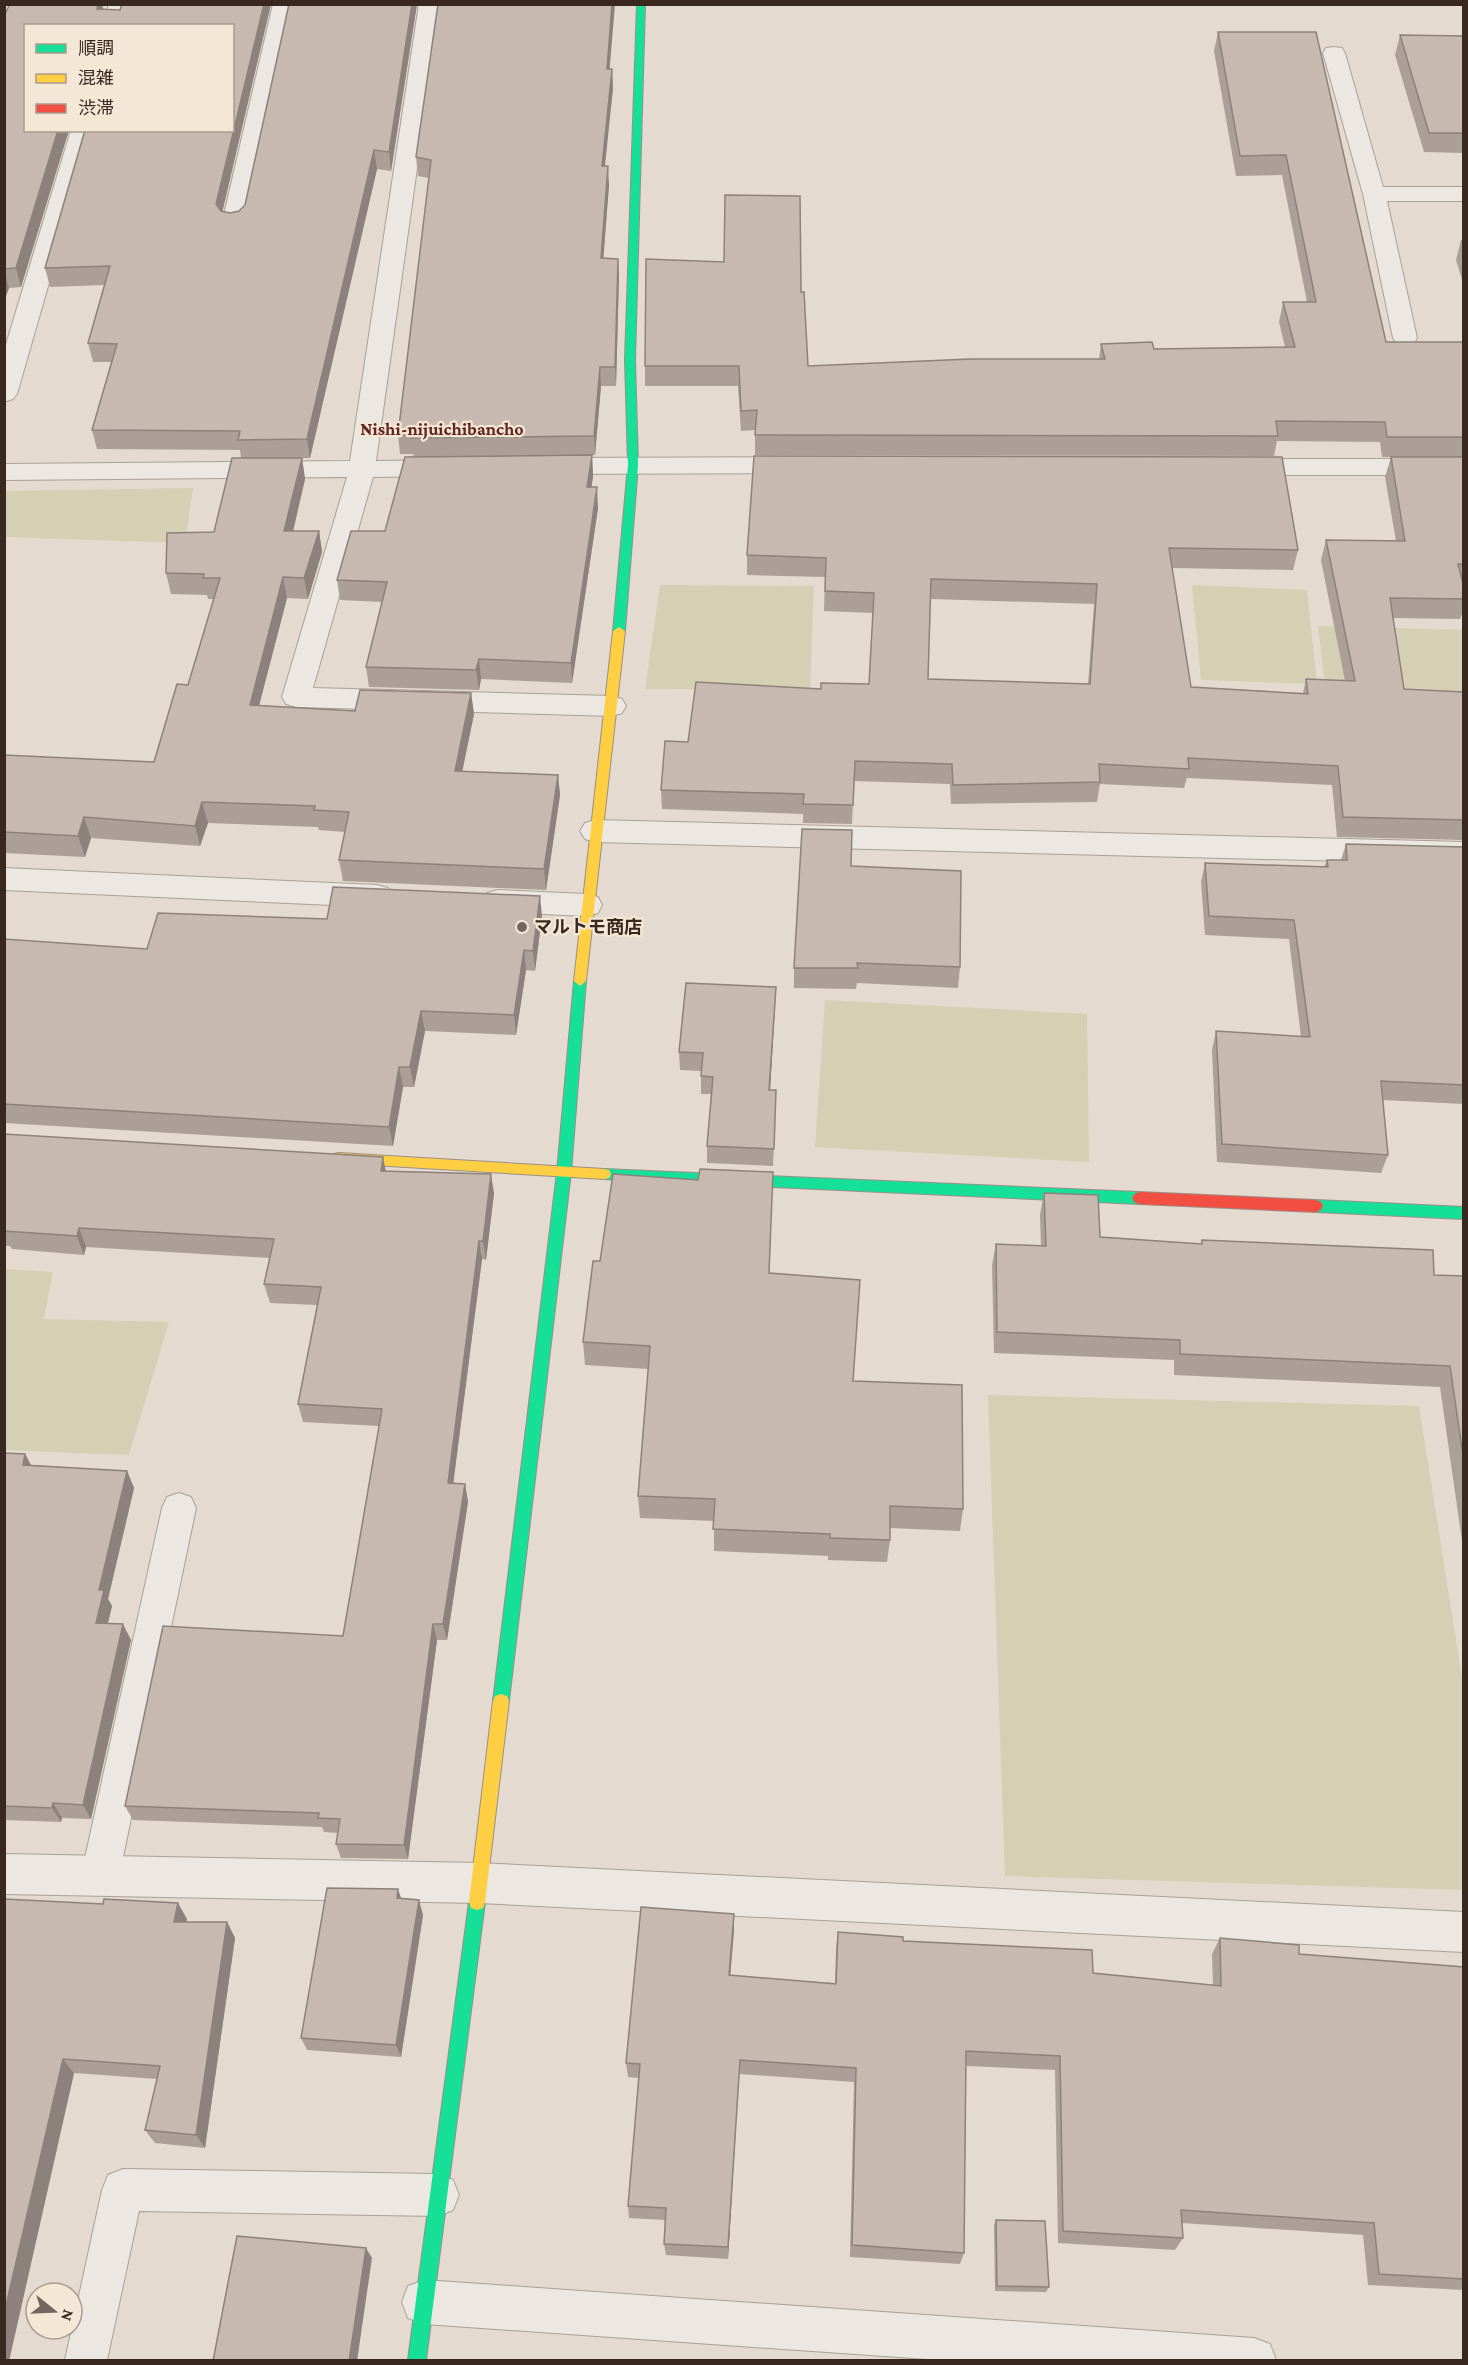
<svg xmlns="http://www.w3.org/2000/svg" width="1468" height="2365" viewBox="0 0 1468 2365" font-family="'Crimson Pro','Noto Sans JP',serif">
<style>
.green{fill:#d5d0b3}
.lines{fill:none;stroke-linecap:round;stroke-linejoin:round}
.lane-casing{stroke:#a9a098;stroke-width:2}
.street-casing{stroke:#a9a098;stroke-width:2}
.fast-casing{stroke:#998f88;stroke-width:2}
.slow-casing{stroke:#998f88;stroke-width:2}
.jam-casing{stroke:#998f88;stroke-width:2}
.lane{fill:#ece7e0;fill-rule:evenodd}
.street{fill:#ece7e0;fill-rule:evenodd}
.fast{fill:#16e098;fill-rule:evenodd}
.slow{fill:#ffcf43;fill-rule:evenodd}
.jam{fill:#f24e42;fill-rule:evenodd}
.wall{fill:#ac9f97;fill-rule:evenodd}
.shaded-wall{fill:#8c827b}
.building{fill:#c8b9b0;stroke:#8c827b;stroke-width:1.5;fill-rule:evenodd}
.poi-dot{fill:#74665d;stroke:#f4e7d6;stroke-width:2}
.labels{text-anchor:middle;stroke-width:4.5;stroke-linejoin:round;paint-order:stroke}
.far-quarter-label{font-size:18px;font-weight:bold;fill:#622622;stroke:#f4e7d6}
.poi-label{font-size:18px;font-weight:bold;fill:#382820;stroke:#f4e7d6;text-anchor:start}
</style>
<rect width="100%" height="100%" fill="#e4dacf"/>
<!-- green -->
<path class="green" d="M193 488 185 543 5 537V491Z
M660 585 814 586 810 690 645 689Z
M1192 585 1307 590 1317 684 1201 680Z
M1318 626 1463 630V691L1325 683Z
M825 1000 1087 1014 1089 1162 815 1147Z
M5 1269 53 1272 44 1319 169 1322 129 1455 5 1450Z
M988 1395 1419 1406 1463 1684V1890L1005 1876Z"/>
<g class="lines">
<!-- lane casing -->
<g class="lane-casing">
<path id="lane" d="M179 1493 191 1497 196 1508 119 1876 114 1889 100 1895 86 1889 81 1876 162 1508 167 1497Z
M123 2169 438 2174 453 2180 459 2195 453 2210 438 2216 139 2211 107 2360H65L102 2190 108 2175Z"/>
</g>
<!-- street casing -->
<g class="street-casing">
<path id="street" d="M109 4H130L124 26H103Z
M273 4H294L246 223 242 228 234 230 226 228 222 223Z
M419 4H440L376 461 448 460 457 462 461 468 457 474 448 476 373 477 313 688 612 696 622 699 626 706 622 713 612 716 296 707 286 704 282 697 347 477 4 480V464L350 461Z
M1334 47 1342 48 1345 53 1383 187H1464V201H1387L1417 338 1414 343 1405 345 1396 343 1393 338 1363 194 1323 53 1326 48Z
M71 130H93L17 394 13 399 4 402V351Z
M799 457 808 459 812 465 808 471 799 473 547 474 538 472 534 466 538 460 547 458Z
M1240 459H1464V475H1240L1231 473 1227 467 1231 461Z
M595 820 1464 842V864L595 842 585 839 580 831 585 823Z
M4 868 377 885 388 888 392 896 388 904 377 907 4 890Z
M498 890 587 894 598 897 602 905 598 913 587 916 498 912 487 909 483 901 487 893Z
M4 1854 479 1863 1464 1912V1952L479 1903 4 1894Z
M424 2280 1254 2338 1270 2344 1276 2360H941L424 2324 408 2318 402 2302 408 2286Z"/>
</g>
<!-- fast casing -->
<g class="fast-casing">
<path id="fast" d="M637 4H645L635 360 638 465 625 631 619 635 613 631 628 465 625 360Z
M580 976 586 981 571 1172 509 1701 507 1706 501 1708 495 1706 493 1701 557 1172 574 981Z
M604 1169 1139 1192 1144 1194 1146 1198 1144 1202 1139 1204 604 1179 599 1178 597 1174 599 1170Z
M1316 1200 1464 1207V1219L1316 1212 1311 1210 1309 1206 1311 1202Z
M477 1894 483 1896 485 1902 426 2360H408L469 1902 471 1896Z"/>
</g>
<!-- slow casing -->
<g class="slow-casing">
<path id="slow" d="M619 627 625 631 586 981 580 986 574 981 613 631Z
M339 1153 604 1169 609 1170 611 1174 609 1178 604 1179 339 1163 334 1162 332 1158 334 1154Z
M501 1694 507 1696 509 1701 485 1902 483 1908 477 1910 471 1908 469 1902 493 1701 495 1696Z"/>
</g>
<!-- jam casing -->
<g class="jam-casing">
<path id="jam" d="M1139 1192 1316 1200 1321 1202 1323 1206 1321 1210 1316 1212 1139 1204 1134 1202 1132 1198 1134 1194Z"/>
</g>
<!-- lane -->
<use href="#lane" class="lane"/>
<!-- street -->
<use href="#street" class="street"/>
<!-- fast -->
<use href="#fast" class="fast"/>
<!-- slow -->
<use href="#slow" class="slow"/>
<!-- jam -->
<use href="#jam" class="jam"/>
</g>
<!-- wall -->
<path class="wall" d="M10 4H102L103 9 120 10 122 4H271L222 211 230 213 239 211 245 205 289 4H417L391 171 377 169 310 458H302L305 479 293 531H319L322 552 308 599 287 598 259 705 355 711 360 690 471 693 474 714 462 772 558 775 560 795 546 890 343 881 339 860 345 832 319 830 318 827 208 823 200 846 91 838 85 857 4 853V755L154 762 177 684 188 685 214 599H208L207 595 171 594 166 573 167 533 214 532 232 458H241L240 450 97 449 92 430 111 362H93L88 343 104 285 50 287 45 268 85 130H232V26H26V130H69L21 287 9 288 4 301V16Z
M1218 32H1316L1386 342H1464V584H1463L1464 609 1460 619 1393 618 1404 689 1464 692V840L1337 837 1332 785 1187 778 1184 788 1100 784 1097 802 951 804 950 784 854 781 852 824 803 823V814L662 809 661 790 688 742 821 689 869 684 873 613 824 611 825 577 747 575V555L754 456 1298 550 1293 570 1172 568 1191 687 1303 693 1306 679 1345 681 1321 560 1326 540 1396 541 1385 477 1391 457H1445H1382L1380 442 1277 441 1274 456 755 455V430L741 431 738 386H645V366L801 292 808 366 1099 359 1101 344 1154 349 1285 347 1279 322 1283 302H1307L1282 175 1236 176 1214 51ZM930 599 1094 604 1088 684 928 679Z
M1400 35 1464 36V153L1424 152 1395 55Z
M609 69H612L613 88 604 166 609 185 603 258 618 259 619 278 616 386H601L595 455H592L593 476 591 487 598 508 572 683 481 679 479 690 369 687 366 667 382 602 340 600 337 580 385 531 414 457 413 454H400L398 435 429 178 418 176 416 157Z
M1461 240H1464V286L1456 260Z
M1346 844 1464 847V1104L1383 1100 1388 1155 1381 1173 1217 1162 1212 1050 1216 1031 1301 1037 1289 939 1205 935 1201 882 1205 863 1324 867 1327 860H1341Z
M851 866 960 967 958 988 857 983 856 989 794 988V968Z
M542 916 535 971 526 970 516 1035 425 1031 414 1087H403L393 1146 4 1123V939L147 949 327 919Z
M776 987 770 1090H776L773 1166 707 1163V1146L711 1094H701V1071L680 1070 679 1052Z
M4 1134 386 1171 494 1193 486 1260 482 1259 453 1484H465L468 1502 447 1640H437L408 1859 341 1858 336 1844 338 1833 324 1832 322 1827 133 1820 125 1806 343 1636 379 1426 303 1422 298 1404 317 1305 270 1303 264 1284 270 1258 86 1247 84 1255 12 1249 10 1246H4Z
M1044 1193 1100 1237 1201 1244 1202 1240 1434 1275 1464 1276V1555L1440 1387 1174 1375V1360L994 1353 992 1265 996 1244 1041 1246 1040 1215Z
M772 1197 769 1273 853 1381 963 1509 960 1531 890 1528V1540L887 1562 828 1560V1556L714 1551V1521L640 1518 638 1496 648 1369 585 1365 583 1342 600 1261Z
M4 1453 25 1454 31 1465 127 1471 134 1488 108 1599 112 1606 108 1623 131 1640 91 1819 62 1818 61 1822 4 1820Z
M4 1899 187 1919 186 1922H227L235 1938 205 2148 155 2143 145 2130 157 2079 74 2073 9 2361H4Z
M401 1899 423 1915 401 2057 307 2050 301 2038Z
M734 1930 730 1976 835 1983 836 1948 838 1932 903 1941 1093 1973 1213 1985 1212 1954 1220 1938 1299 1954 1464 1967V2290L1368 2285 1363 2235 1182 2223 1183 2238 1175 2250 1058 2243 1055 2070 966 2066 964 2253 960 2264 850 2257 854 2082 739 2074 728 2259 666 2255 664 2244 665 2220 629 2218 628 2206 639 2078 628 2077 626 2063Z
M996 2220 1049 2287 1046 2292 995 2291 994 2225Z"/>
<!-- shaded-wall -->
<path class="shaded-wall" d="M98 4H102L104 14 97 9Z
M264 4H271L220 222 216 204Z
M412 4H417L391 171 389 152Z
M612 4H615L608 88 607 69Z
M612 69 613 88 603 185 602 166Z
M58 130H69L21 287 16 268Z
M374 150 377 169 310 458 307 439Z
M608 166 609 185 602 277 601 258Z
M618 259 619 278 616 386 615 367Z
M4 271 9 288 4 301Z
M600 367 601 386 595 455 594 436Z
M592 455 593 476 589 508 587 487Z
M302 458 305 479 288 553 284 531Z
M597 487 598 508 572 683 571 663Z
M319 531 322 552 308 599 304 578Z
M283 577 287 598 254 725 250 705Z
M479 659 481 679 479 690 476 670Z
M471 693 474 714 458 792 455 771Z
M558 775 560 795 546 890 544 869Z
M202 802 208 823 200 846 195 826Z
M84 817 91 838 85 857 78 836Z
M540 896 542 916 535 971 533 951Z
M524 950 526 970 516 1035 514 1015Z
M776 987 775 1005 769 1108V1090Z
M421 1011 425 1031 414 1087 410 1067Z
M399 1067 403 1087 393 1146 389 1127Z
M383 1157 387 1177 381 1171Z
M491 1174 494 1193 486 1260 483 1241Z
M79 1228 86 1247 84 1255 77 1236Z
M479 1241 482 1259 451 1501 448 1483Z
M25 1454 34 1471 23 1465Z
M127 1471 134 1488 108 1599 112 1606 104 1638 96 1623 99 1590Z
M465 1484 468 1502 447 1640 443 1624Z
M123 1624 131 1640 91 1819 83 1805Z
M433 1624 437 1640 408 1859 404 1845Z
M53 1803 62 1818 61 1822 52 1808Z
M398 1889 403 1904 397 1898Z
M419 1900 423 1915 401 2057 396 2045Z
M178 1903 187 1919 183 1938 174 1922Z
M734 1914V1930L729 1991V1975Z
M227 1922 235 1938 205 2148 196 2135Z
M63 2059 74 2073 9 2361H4V2314Z
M740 2060 739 2074 728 2259V2247Z
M366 2248 372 2258 357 2361H349Z"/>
<!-- building -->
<path class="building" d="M10 4H98L97 9 120 10 122 4H264L216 204 221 211 230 213 239 211 245 205 289 4H412L389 152 374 150 307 439 238 440 240 431 92 430 117 344 88 343 110 266 45 268 85 130H232V26H26V130H58L16 268 4 269V16Z
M438 4H612L607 69H612L602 166H608L601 258 618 259 615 367H600L594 436 411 438 412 435H398L431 160 416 157Z
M1218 32H1316L1386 342H1464V437H1387L1385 422 1276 421 1278 436 755 435 757 410 741 411 739 366H645L646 259 724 262 725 195 800 196 801 292H804L808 366 970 359H1105L1101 344 1152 342 1154 349 1295 347 1283 302H1316L1286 155 1240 156Z
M1400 35 1464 36V133H1429Z
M592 455 587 487H597L571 663 479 659 476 670 366 667 387 582 337 580 351 531H385L405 457Z
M754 456 1282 457 1298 550 1169 548 1191 687 1308 694 1306 679 1355 681 1326 540 1405 541 1391 457H1464V564H1458L1464 587V599L1390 598 1404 689 1464 692V820L1343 817 1338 766 1188 758 1189 769 1099 764 1100 782 953 785 952 764 855 761 853 805 803 804 804 794 661 790 665 741 688 742 696 682 821 689V683L869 684 874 593 825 591 826 558 747 555ZM931 579 1097 584 1090 684 928 679Z
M232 458H302L284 531H319L304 578 283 577 250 705 355 711 360 690 471 693 455 771 558 775 544 869 339 860 349 812 314 810 315 806 202 802 195 826 84 817 78 836 4 832V755L154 762 177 684 188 685 220 578H203L204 574 166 573 167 533 214 532Z
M802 829 852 830 851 866 961 871 960 967 857 963 858 968H794Z
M1346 844 1464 847V1085L1381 1081 1388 1155 1222 1144 1216 1031 1310 1037 1294 920 1209 916 1205 863 1328 867 1327 860H1347Z
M333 887 540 896 533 951 524 950 514 1015 421 1011 410 1067H399L389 1127 4 1104V939L147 949 158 913 327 919Z
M686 983 776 987 769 1090H776L774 1149 707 1146 713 1077 701 1076 703 1053 679 1052Z
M4 1134 383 1157 381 1171 491 1174 483 1241H479L448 1483 465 1484 443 1624H433L404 1845 336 1844 340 1819 318 1818 319 1813 125 1806 163 1626 343 1636 382 1409 298 1404 321 1287 264 1284 274 1239 79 1228 77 1236 4 1231Z
M700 1169 773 1172 769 1273 860 1280 853 1381 962 1385 963 1509 890 1506V1540L830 1538V1534L713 1529 715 1499 638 1496 650 1346 583 1342 593 1261H600L613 1174 698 1180Z
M1044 1193 1098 1195 1100 1237 1202 1244V1240L1433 1250 1434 1275 1464 1276V1463L1450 1366 1180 1354V1340L997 1332 996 1244 1046 1246Z
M4 1453 25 1454 23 1465 127 1471 99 1590H104L96 1623 123 1624 83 1805 53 1803 52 1808 4 1806Z
M327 1888 398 1889 397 1898 419 1900 396 2045 301 2038Z
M4 1899 103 1904 104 1899 178 1903 174 1922H227L196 2135 145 2130 160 2066 63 2059 4 2314Z
M641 1907 734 1914 729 1975 836 1984 838 1932 903 1937V1941L1092 1950 1093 1973 1221 1986 1220 1938 1299 1945V1954L1464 1967V2279L1379 2274 1374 2223 1181 2210 1183 2238 1063 2231 1060 2056 966 2051 964 2253 852 2245 856 2068 740 2060 728 2247 664 2244 666 2208 628 2206 640 2064 626 2063Z
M996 2220 1045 2221 1049 2287 997 2286Z
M237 2236 366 2248 349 2361H213Z"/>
<!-- markers -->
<circle class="poi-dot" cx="522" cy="927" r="6"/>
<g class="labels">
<!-- far-quarter labels -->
<g class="far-quarter-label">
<text x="442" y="435">Nishi-nijuichibancho</text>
</g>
<!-- poi labels -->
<g class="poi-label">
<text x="534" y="933">マルトモ商店</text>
</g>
</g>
<!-- border -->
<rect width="1468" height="2365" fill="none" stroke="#382820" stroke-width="12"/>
<!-- legend -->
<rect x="24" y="24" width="210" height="108" fill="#f4e7d6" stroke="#a99b8d" stroke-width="1.5"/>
<rect x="36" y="44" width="30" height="9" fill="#16e098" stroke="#a99b8d" stroke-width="1.5"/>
<text x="78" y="54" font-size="18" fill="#382820">順調</text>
<rect x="36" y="74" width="30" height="9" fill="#ffcf43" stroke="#a99b8d" stroke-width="1.5"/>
<text x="78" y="84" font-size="18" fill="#382820">混雑</text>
<rect x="36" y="104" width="30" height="9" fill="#f24e42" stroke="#a99b8d" stroke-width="1.5"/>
<text x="78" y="114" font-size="18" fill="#382820">渋滞</text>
<!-- north arrow -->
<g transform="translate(54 2311) rotate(108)"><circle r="28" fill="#f4e7d6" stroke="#a99b8d" stroke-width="1.5"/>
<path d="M0-4.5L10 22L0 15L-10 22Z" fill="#74665d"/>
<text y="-9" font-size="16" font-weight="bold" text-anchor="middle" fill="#382820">N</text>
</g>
</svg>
